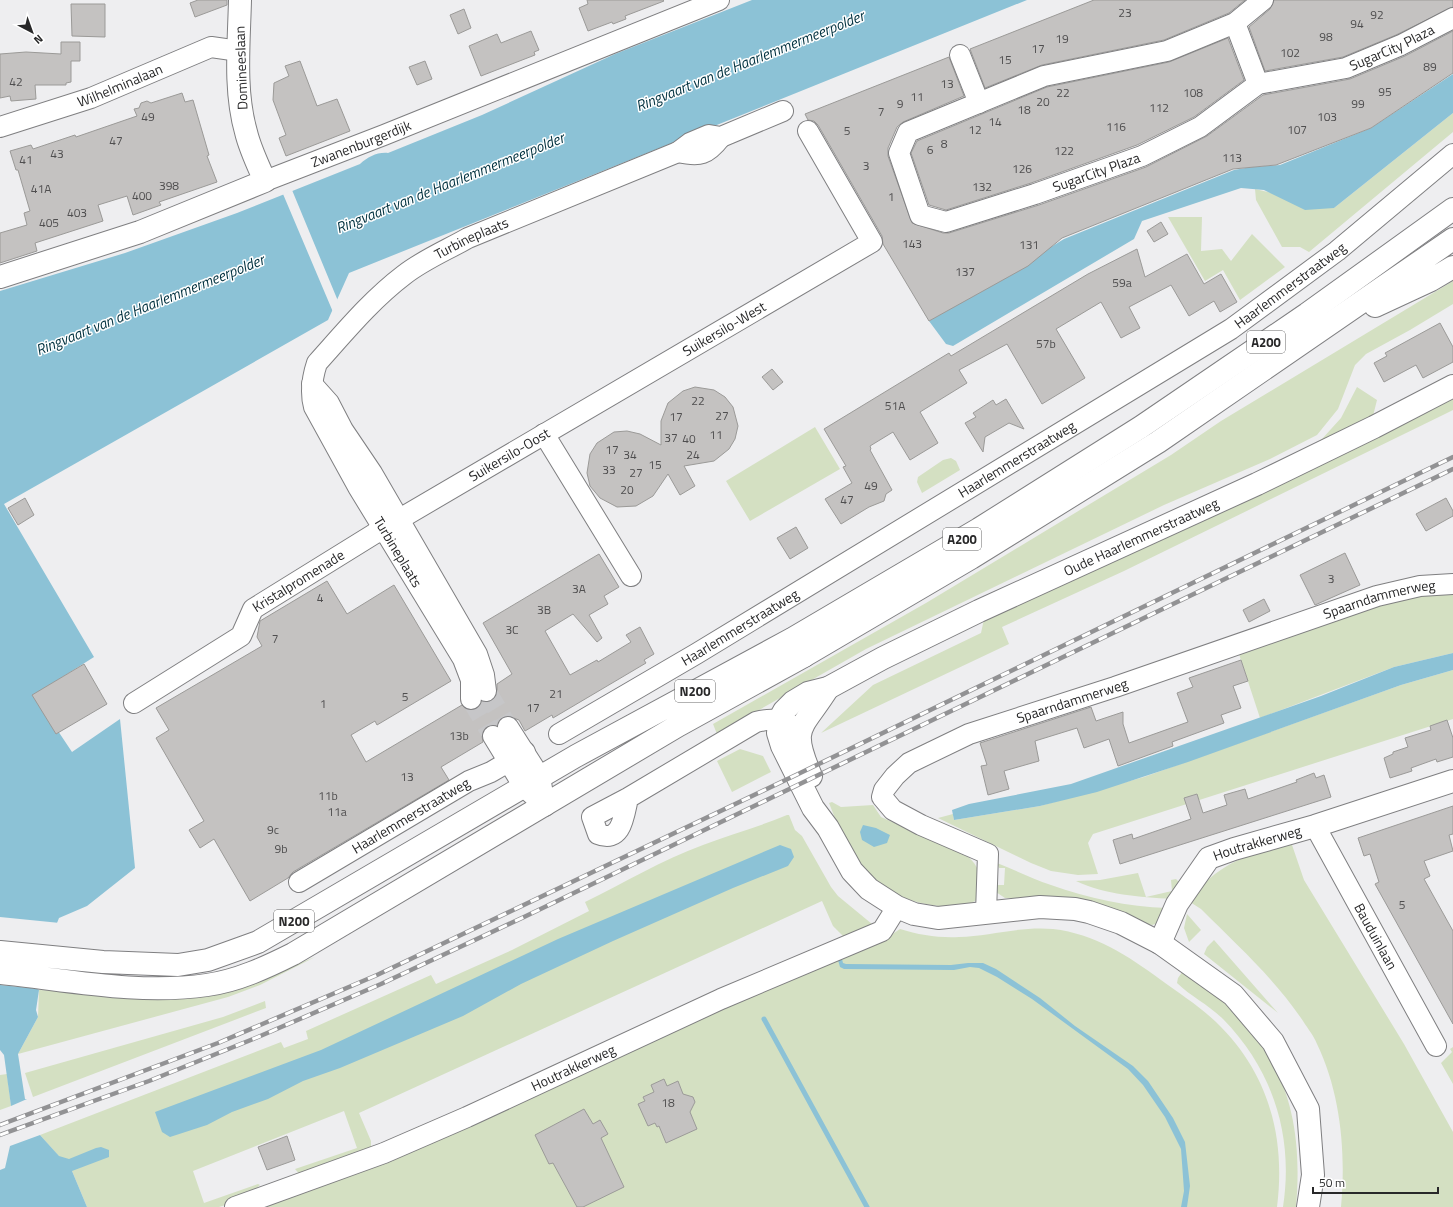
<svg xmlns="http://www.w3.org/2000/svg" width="1453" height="1207" viewBox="0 0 1453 1207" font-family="'Titillium Web',sans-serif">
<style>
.green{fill:#d4e0c2}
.water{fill:#8cc2d6}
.pier{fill:#eeeef0}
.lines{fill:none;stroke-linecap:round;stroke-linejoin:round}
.stream{stroke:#8cc2d6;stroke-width:5}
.building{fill:#c4c2c1;stroke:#9b9a98}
.street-tunnel{stroke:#c6c6c8;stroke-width:20;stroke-dasharray:20 10;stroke-linecap:butt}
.street-casing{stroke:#7f7f81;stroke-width:22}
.secondary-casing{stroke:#7f7f81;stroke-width:24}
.primary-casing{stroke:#7f7f81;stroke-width:24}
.highway-casing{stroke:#7f7f81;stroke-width:24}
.street{stroke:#fff;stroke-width:20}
.secondary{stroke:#fff;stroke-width:22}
.primary{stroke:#fff;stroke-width:22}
.highway{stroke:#fff;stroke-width:22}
.rail-casing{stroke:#929294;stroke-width:4.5}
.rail{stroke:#fff;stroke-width:3;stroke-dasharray:9;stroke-linecap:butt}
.labels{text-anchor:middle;stroke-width:3;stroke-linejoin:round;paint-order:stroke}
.number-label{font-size:12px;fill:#4f4e4f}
.shield{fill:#fff;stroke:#686869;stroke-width:1}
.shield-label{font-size:13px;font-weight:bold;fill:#282829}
.street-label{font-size:14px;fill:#282829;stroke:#fff}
.water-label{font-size:15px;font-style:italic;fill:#00313f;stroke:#fff}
</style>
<rect width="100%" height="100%" fill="#eeeef0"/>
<!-- green -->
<path class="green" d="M1453 113V132L1309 252 1300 247H1282L1256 200 1255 189 1334 208Z
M1168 217H1202L1201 251 1222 249 1231 261 1252 234 1285 267 1240 300 1223 270 1205 281Z
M1453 281V304L1410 330 1366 354 1355 365 1338 409 1317 435 1270 459 1164 505 866 649 717 734 713 724 926 603 1171 455 1221 421Z
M1357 387 1377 400 1372 420 1299 457 1322 439 1341 418Z
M1453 397V410L1445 414 1124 571 1002 627 1009 644 821 733 873 685 981 633 984 619Z
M815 427 840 469 750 521 726 481Z
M951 458 956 461 960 470 922 493 917 482 918 477 943 460Z
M1453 589V653L1394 667 1260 718 1238 651 1372 603Z
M1453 670V719L1093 834 1088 843 1098 874 1078 875 1051 871 1031 863 938 818 953 814 954 820 1040 806 1144 777 1401 685Z
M740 749 763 756 771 772 732 792 717 761Z
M832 802 841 807 873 805 881 817 965 854C984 870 980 878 977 900 961 909 950 908 932 905 900 901 870 882 852 854 842 839 836 820 829 803Z
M787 815H789L795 830 802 836 831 887 838 896 872 924 867 930 846 939 833 926 822 901 359 1113 371 1141V1152L302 1177 295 1169 357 1148 344 1111 193 1171 204 1203 258 1184 260 1185 245 1199 219 1207H87L72 1171 40 1135 281 1042 284 1048 308 1039 306 1031 431 975 436 984 512 950 589 911 585 902C624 883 662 860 703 845 731 834 759 827 787 815Z
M1291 842 1304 880 1404 1044 1453 1132V1207H1341C1346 1153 1341 1094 1317 1044 1314 1036 1308 1029 1303 1021 1275 979 1237 945 1201 909L1190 902C1211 866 1252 852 1291 842Z
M997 863C1015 870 1033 879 1051 885 1088 898 1128 907 1167 908L1159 923 1152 925 1047 898H1005L996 892V885H1004L1005 868H999Z
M1138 873 1146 897 1172 891 1171 880 1176 879 1179 882 1172 899C1139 897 1106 895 1076 881L1100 880Z
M1187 914 1201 930 1189 942 1184 928Z
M900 929C919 935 939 938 959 937 990 936 1021 926 1053 929 1095 934 1127 955 1161 980 1179 993 1199 1006 1216 1022 1268 1072 1286 1136 1277 1207H251L468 1122 838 958 876 945Z
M1214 940 1278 1013 1204 954 1207 947Z
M315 957 260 985 228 997 18 1054 38 1017 39 990 188 996 242 986Z
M1183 971C1198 982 1216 992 1229 1006 1288 1063 1303 1127 1296 1207H1283C1294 1136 1273 1070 1223 1019 1209 1005 1190 996 1177 983L1178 978Z
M265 1001 266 1008 33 1097 25 1073 223 1017Z
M1453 1047V1084L1441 1063 1452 1052 1450 1049Z
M7 1074 11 1106 0 1110V1075Z"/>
<!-- water -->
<path class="water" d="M752 0H1027L349 273 328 320 4 504 94 657 34 695 72 752 120 719 135 868 87 906 59 918 57 923 38 924 32 986 39 990 36 1010 38 1017 18 1054 25 1099H27L11 1106 4 1055 0 1050V291L125 253 237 213 360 164C368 157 377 152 388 153L482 115 615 54Z
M1453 74V113L1334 208 1305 210 1264 190 1241 188 1142 221 1134 239 953 346 946 344 929 321 1064 239 1234 170 1251 167 1280 165 1371 128Z
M1453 653V670L1401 685 1188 762 1097 792 1040 806 954 820 952 810 969 804 1071 784 1321 696 1394 667Z
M863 825 876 828 890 835 887 843 874 847 862 840 860 832Z
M780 845 791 849 794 857 788 866 733 888 613 941 521 984 463 1016 340 1068 303 1081 268 1099 232 1112 207 1125 170 1137 162 1132 155 1112 321 1050 558 939Z
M842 959 843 963 846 964 951 965 968 963H983L996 969 1040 998 1075 1026 1133 1066 1148 1081 1173 1118 1185 1142 1190 1186 1187 1207H1181L1184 1191 1181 1149 1165 1117 1143 1085 1128 1069 1032 999 997 977 979 968 970 967 954 970 844 969 840 967 838 960Z
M40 1135 59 1156 69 1159 96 1148 101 1147 109 1150V1157L72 1171 87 1207H0V1170L5 1168 10 1146Z"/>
<!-- pier -->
<path class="pier" d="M292 190 338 301 332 315 333 312 283 194Z
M0 917 60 923 58 925H40L35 985 40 989 0 985Z"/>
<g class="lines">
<!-- stream -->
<path class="stream" d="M764 1019 867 1207"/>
</g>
<!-- building -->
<path class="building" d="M198 0H227V5L195 17 190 3Z
M587 0H663L664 1 625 16 626 19 613 24 612 22 588 31 579 8 588 4Z
M1094 0H1245L1229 13 1164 40 1042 65 985 88 970 49Z
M1274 0H1453V7L1396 35 1343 57 1265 71 1249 27 1270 9Z
M71 4H105V37L72 36Z
M464 9 471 28 458 34 450 15Z
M531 31 539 50 534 52 535 55 481 76 469 46 497 34 501 43Z
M1453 31V73L1371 128 1276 165 1233 169 1062 238 1028 266 929 321 883 244 882 236 818 125 814 121 808 120 805 114 949 57 964 96 903 122 897 127 888 148V156L912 223 943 233H949L1039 205 1146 167 1207 136 1263 95 1350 79 1405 56Z
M1228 38 1244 80 1194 117 1137 145 1031 183 946 210 929 205 911 153 917 141 1047 87 1169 62Z
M61 42H80V61H71V82L66 83V85H35L36 99 11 101 10 96 0 98V54L26 52 61 54Z
M300 61 317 106 337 99 350 131 286 156 279 138 286 135 273 100 274 83 289 76 285 66Z
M425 61 432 79 417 85 409 67Z
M182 93 185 102 193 100 209 155 207 156 217 182 159 202 161 205 133 215 127 196 98 205 103 221 35 243 37 251 0 263V233L27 225 24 213 30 211 18 170H16L10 151 31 145 33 149 75 135 76 137 137 116 134 109 139 108 141 103 147 101 151 103Z
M1161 222 1168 234 1154 242 1147 231Z
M1137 249 1145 277 1187 254 1204 284 1221 274 1237 302 1220 312 1214 301 1189 316 1171 285 1129 307 1140 328 1121 338 1101 302 1056 329 1085 378 1042 404 1007 344 959 370 967 383 920 412 938 443 910 460 893 432 870 446 871 449 870 450 892 490 886 494 884 501 869 507 841 524 825 499 852 483 843 467 846 466 824 429 949 353 951 356 1088 274Z
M1440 323 1453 347V362L1423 378 1416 365 1384 382 1374 363 1387 356 1385 353Z
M772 369 783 382 773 390 762 377Z
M695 387 714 390 725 397 733 407 738 426 735 439 729 449 714 461 684 466 695 486 680 495 668 474 653 496 636 506 617 507 600 498 590 486 587 473 590 454 597 443 614 432 627 431 640 434 661 445V421L668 403 683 391Z
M1006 399 1024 429 1009 423 985 437 983 452 965 423 976 417 973 413 993 400 996 405Z
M25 498 34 515 18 525 8 508Z
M1446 498 1453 511V516L1426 531 1416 514Z
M796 527 808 548 790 559 777 538Z
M1345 553 1360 585 1315 605 1300 575Z
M599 554 619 587 604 596 608 604 589 615 602 638 597 642 573 614 545 631 570 675 597 660 598 662 631 642 626 635 640 627 654 654 644 660 646 663 553 718 552 715 525 731 519 720 508 716 502 718 497 725 487 726 482 736 483 742 441 767 449 780 293 872 288 878 250 901 214 839 200 848 189 830 204 821 156 738 169 730 156 708 262 646 257 637 260 621 327 581 347 614 394 585 451 681 377 725 375 721 351 735 366 762 462 705 466 709 471 710 477 709 482 702H488L493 700 497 695V684L512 674 483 623Z
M1264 599 1270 611 1249 622 1243 610Z
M1241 660 1248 681 1233 686 1241 708 1221 715 1224 723 1172 742 1173 746 1118 766 1109 739 1084 748 1077 728 1035 741 1039 761 1004 771 1009 789 988 795 981 766 987 765 980 743 1091 707 1096 721 1123 712V724L1129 743 1188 722 1177 693 1193 687 1189 678Z
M84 664 107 704 56 734 32 695Z
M1447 720 1453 738V757L1437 762 1436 759 1411 768 1412 771 1390 778 1384 758 1393 754V752L1408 747 1405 738 1431 730 1430 726Z
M1314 773 1316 778 1324 775 1331 797 1120 864 1113 840 1132 834 1133 839 1191 819 1184 798 1197 794 1203 813 1227 805 1224 795 1245 789 1248 799 1297 782 1296 780Z
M1453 806V834L1449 835 1453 851 1424 861 1430 876 1424 879 1453 931V1024L1375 884 1379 882 1370 854 1364 856 1358 838Z
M664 1079 667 1086 678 1081 683 1094 693 1097 695 1102 690 1112 697 1129 666 1143 659 1126 657 1127 655 1123 648 1126 638 1104 645 1101 643 1097 654 1092 651 1085Z
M584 1109 593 1124 600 1120 608 1134 601 1138 624 1187 583 1207H577L553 1163 549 1164 535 1135Z
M287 1136 295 1160 267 1170 258 1147Z"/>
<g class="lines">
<!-- street-tunnel -->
<path class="street-tunnel" d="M486 691 508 727
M471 699 493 736"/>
<!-- street casing -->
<g class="street-casing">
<g id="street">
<path id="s1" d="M1263 0 1235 23 1167 51 1044 76 908 132 899 153 920 215 946 222 1035 194 1142 156 1200 127 1258 84 1346 68 1401 45 1453 18"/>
<path d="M1235 23 1258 84"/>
<path d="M960 55 979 103"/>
<path id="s2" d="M0 127 91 98 211 47 239 51"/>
<path d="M678 152C700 157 707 155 721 137"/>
<path id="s3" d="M265 181 384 135 719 0"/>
<path d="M312 384 329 403 343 430 372 473 477 654 484 675 486 691"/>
<path d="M544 434 631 576"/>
<path id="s4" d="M471 699V680L463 659 358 487 314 407C310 392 312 378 317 363 344 333 371 300 404 275 423 260 447 250 468 238L678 152 690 143 709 135 721 137 783 111"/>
<path id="s5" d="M134 703 241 636 253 609 374 534 872 242 808 131"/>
<path d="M508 727 540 777 545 806"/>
<path id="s6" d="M559 734 696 654 1231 329 1337 251 1453 154"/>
<path d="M493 736 524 787 536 798"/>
<path d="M628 798C624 815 622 844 598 834L592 817 628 798 756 722C776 717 782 721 800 729"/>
<path id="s7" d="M1315 826 1436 1046"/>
<path id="s8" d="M299 882 469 781 491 772 525 752"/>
<path id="s9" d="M986 913 988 854 921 825 893 810 882 797 884 790 895 776 909 763 969 734 1115 687 1377 596 1420 586 1453 584"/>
<path id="s10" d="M235 1207 384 1153 467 1117 721 999 882 931 897 907"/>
</g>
</g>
<!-- secondary casing -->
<g class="secondary-casing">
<g id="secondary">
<path d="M0 277 140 232 265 181C258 165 250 149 246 132 234 90 239 43 240 0"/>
<path d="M811 776C789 725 802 730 828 688"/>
<path id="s11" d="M1160 943 1177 904 1209 858 1234 849 1315 826 1453 781"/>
<path id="s12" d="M1308 1207 1313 1175 1308 1109 1273 1042 1233 995 1160 943 1121 923 1089 912 1075 909 1040 907 938 918 914 914 897 907 869 889 852 871 828 828 813 808 782 746 778 733 779 720 784 711 793 702 808 693 828 688 883 658 979 611 1257 484 1374 427 1453 386"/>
</g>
</g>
<!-- primary casing -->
<g class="primary-casing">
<path id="primary" d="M0 952 103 962 178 965 208 960 258 942 576 756 792 639 979 529 1141 427 1307 314 1453 209
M0 973C68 980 139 995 207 985 237 981 267 967 293 954L679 725 804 656"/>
</g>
<!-- highway casing -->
<g class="highway-casing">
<path id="highway" d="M1375 306 1431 280 1453 267
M804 656 971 558 1158 442 1453 239"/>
</g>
<!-- street -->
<use href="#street" class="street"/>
<!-- secondary -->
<use href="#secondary" class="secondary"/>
<!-- primary -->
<use href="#primary" class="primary"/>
<!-- highway -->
<use href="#highway" class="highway"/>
<!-- rail casing -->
<g class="rail-casing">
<path id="rail" d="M0 1125 218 1043 377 975 796 775 1453 457
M0 1135 149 1081 258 1037 381 984 524 917 1453 469"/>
</g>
<!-- rail -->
<use href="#rail" class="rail"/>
</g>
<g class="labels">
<!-- number labels -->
<g class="number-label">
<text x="1125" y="17">23</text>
<text x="1377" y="19">92</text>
<text x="1357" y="28">94</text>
<text x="1326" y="41">98</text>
<text x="1062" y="43">19</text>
<text x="1038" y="53">17</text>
<text x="1290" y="57">102</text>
<text x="1005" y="64">15</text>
<text x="1430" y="71">89</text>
<text x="16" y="86">42</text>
<text x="947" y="88">13</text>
<text x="1385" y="96">95</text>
<text x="1063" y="97">22</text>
<text x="1193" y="97">108</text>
<text x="917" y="101">11</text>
<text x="1043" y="106">20</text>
<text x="900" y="108">9</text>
<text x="1358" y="108">99</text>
<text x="1159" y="112">112</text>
<text x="1024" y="114">18</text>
<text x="881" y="116">7</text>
<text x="148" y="121">49</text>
<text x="1327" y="121">103</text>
<text x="995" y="126">14</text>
<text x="1116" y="131">116</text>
<text x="975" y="134">12</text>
<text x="1297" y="134">107</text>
<text x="847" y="135">5</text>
<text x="116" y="145">47</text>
<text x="944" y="148">8</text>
<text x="930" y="154">6</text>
<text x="1064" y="155">122</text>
<text x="57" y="158">43</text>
<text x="1232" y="162">113</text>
<text x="26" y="164">41</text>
<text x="866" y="170">3</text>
<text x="1022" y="173">126</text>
<text x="169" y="190">398</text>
<text x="982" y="191">132</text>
<text x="41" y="193">41A</text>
<text x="142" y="200">400</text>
<text x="891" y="201">1</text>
<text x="77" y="217">403</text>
<text x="49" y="227">405</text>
<text x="912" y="248">143</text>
<text x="1029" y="249">131</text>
<text x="965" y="276">137</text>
<text x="1122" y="287">59a</text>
<text x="1046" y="348">57b</text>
<text x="698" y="405">22</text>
<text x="895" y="410">51A</text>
<text x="722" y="420">27</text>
<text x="676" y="421">17</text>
<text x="716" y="439">11</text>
<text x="671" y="442">37</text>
<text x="689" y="443">40</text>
<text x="612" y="454">17</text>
<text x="630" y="459">34</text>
<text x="693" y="459">24</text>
<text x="655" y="469">15</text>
<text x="609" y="474">33</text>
<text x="636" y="477">27</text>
<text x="871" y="490">49</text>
<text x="627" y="494">20</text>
<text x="847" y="504">47</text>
<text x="1331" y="583">3</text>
<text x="579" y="593">3A</text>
<text x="320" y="602">4</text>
<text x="544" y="614">3B</text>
<text x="512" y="634">3C</text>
<text x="275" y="643">7</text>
<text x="556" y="698">21</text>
<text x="405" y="701">5</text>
<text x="323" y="708">1</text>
<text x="533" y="712">17</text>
<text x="459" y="740">13b</text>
<text x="407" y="781">13</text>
<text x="328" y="800">11b</text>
<text x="337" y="816">11a</text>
<text x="273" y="834">9c</text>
<text x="281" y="853">9b</text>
<text x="1402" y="909">5</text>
<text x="668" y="1107">18</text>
</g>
<!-- shield labels -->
<g class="shield">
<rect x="1247" y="331" width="38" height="22" rx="3"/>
<rect x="943" y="528" width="38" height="22" rx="3"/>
<rect x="675" y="680" width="40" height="22" rx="3"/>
<rect x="274" y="910" width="40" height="22" rx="3"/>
</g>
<g class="shield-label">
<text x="1266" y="347">A200</text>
<text x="962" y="544">A200</text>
<text x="695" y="696">N200</text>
<text x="294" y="926">N200</text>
</g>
<!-- street labels -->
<g class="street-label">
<text dy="5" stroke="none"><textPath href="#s1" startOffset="981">SugarCity Plaza</textPath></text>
<text transform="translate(241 68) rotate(-92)" y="5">Domineeslaan</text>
<text dy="5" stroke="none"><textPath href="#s2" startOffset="127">Wilhelminalaan</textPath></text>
<text dy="5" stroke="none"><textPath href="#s3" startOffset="103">Zwanenburgerdijk</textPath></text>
<text dy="5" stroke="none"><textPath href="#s1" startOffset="656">SugarCity Plaza</textPath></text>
<text dy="5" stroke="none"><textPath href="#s4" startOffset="580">Turbineplaats</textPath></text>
<text dy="5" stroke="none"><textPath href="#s6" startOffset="858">Haarlemmerstraatweg</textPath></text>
<text dy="5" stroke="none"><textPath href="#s5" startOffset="704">Suikersilo-West</textPath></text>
<text dy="5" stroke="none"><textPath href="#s5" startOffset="455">Suikersilo-Oost</textPath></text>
<text dy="5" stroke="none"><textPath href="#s6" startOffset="534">Haarlemmerstraatweg</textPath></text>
<text dy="5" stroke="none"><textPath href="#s12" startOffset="1235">Oude Haarlemmerstraatweg</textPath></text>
<text transform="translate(398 552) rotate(59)" y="5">Turbineplaats</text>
<text dy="5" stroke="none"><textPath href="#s5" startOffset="209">Kristalpromenade</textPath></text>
<text dy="5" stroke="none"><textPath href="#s9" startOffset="724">Spaarndammerweg</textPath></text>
<text dy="5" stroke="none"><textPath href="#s6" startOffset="210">Haarlemmerstraatweg</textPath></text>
<text dy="5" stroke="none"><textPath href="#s9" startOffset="400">Spaarndammerweg</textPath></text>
<text dy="5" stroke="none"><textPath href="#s8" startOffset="130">Haarlemmerstraatweg</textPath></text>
<text dy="5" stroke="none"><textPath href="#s11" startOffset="149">Houtrakkerweg</textPath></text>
<text dy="5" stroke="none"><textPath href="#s7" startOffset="126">Bauduinlaan</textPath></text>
<text dy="5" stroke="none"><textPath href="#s10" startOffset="366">Houtrakkerweg</textPath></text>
</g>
<!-- water labels -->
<g class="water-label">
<text transform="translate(750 61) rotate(-22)" y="5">Ringvaart van de Haarlemmermeerpolder</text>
<text transform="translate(450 183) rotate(-22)" y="5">Ringvaart van de Haarlemmermeerpolder</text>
<text transform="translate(150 305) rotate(-22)" y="5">Ringvaart van de Haarlemmermeerpolder</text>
</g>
</g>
<!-- north arrow -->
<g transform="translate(32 32) rotate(139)" stroke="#ffffff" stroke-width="3" paint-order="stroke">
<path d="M0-3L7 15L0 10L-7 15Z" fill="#282829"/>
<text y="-6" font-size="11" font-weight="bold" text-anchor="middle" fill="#282829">N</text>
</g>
<!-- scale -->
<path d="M1313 1187v6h125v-6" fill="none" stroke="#282829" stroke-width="2"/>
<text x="1319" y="1187" font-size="12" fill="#282829" stroke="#ffffff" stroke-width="3" paint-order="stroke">50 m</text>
</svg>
